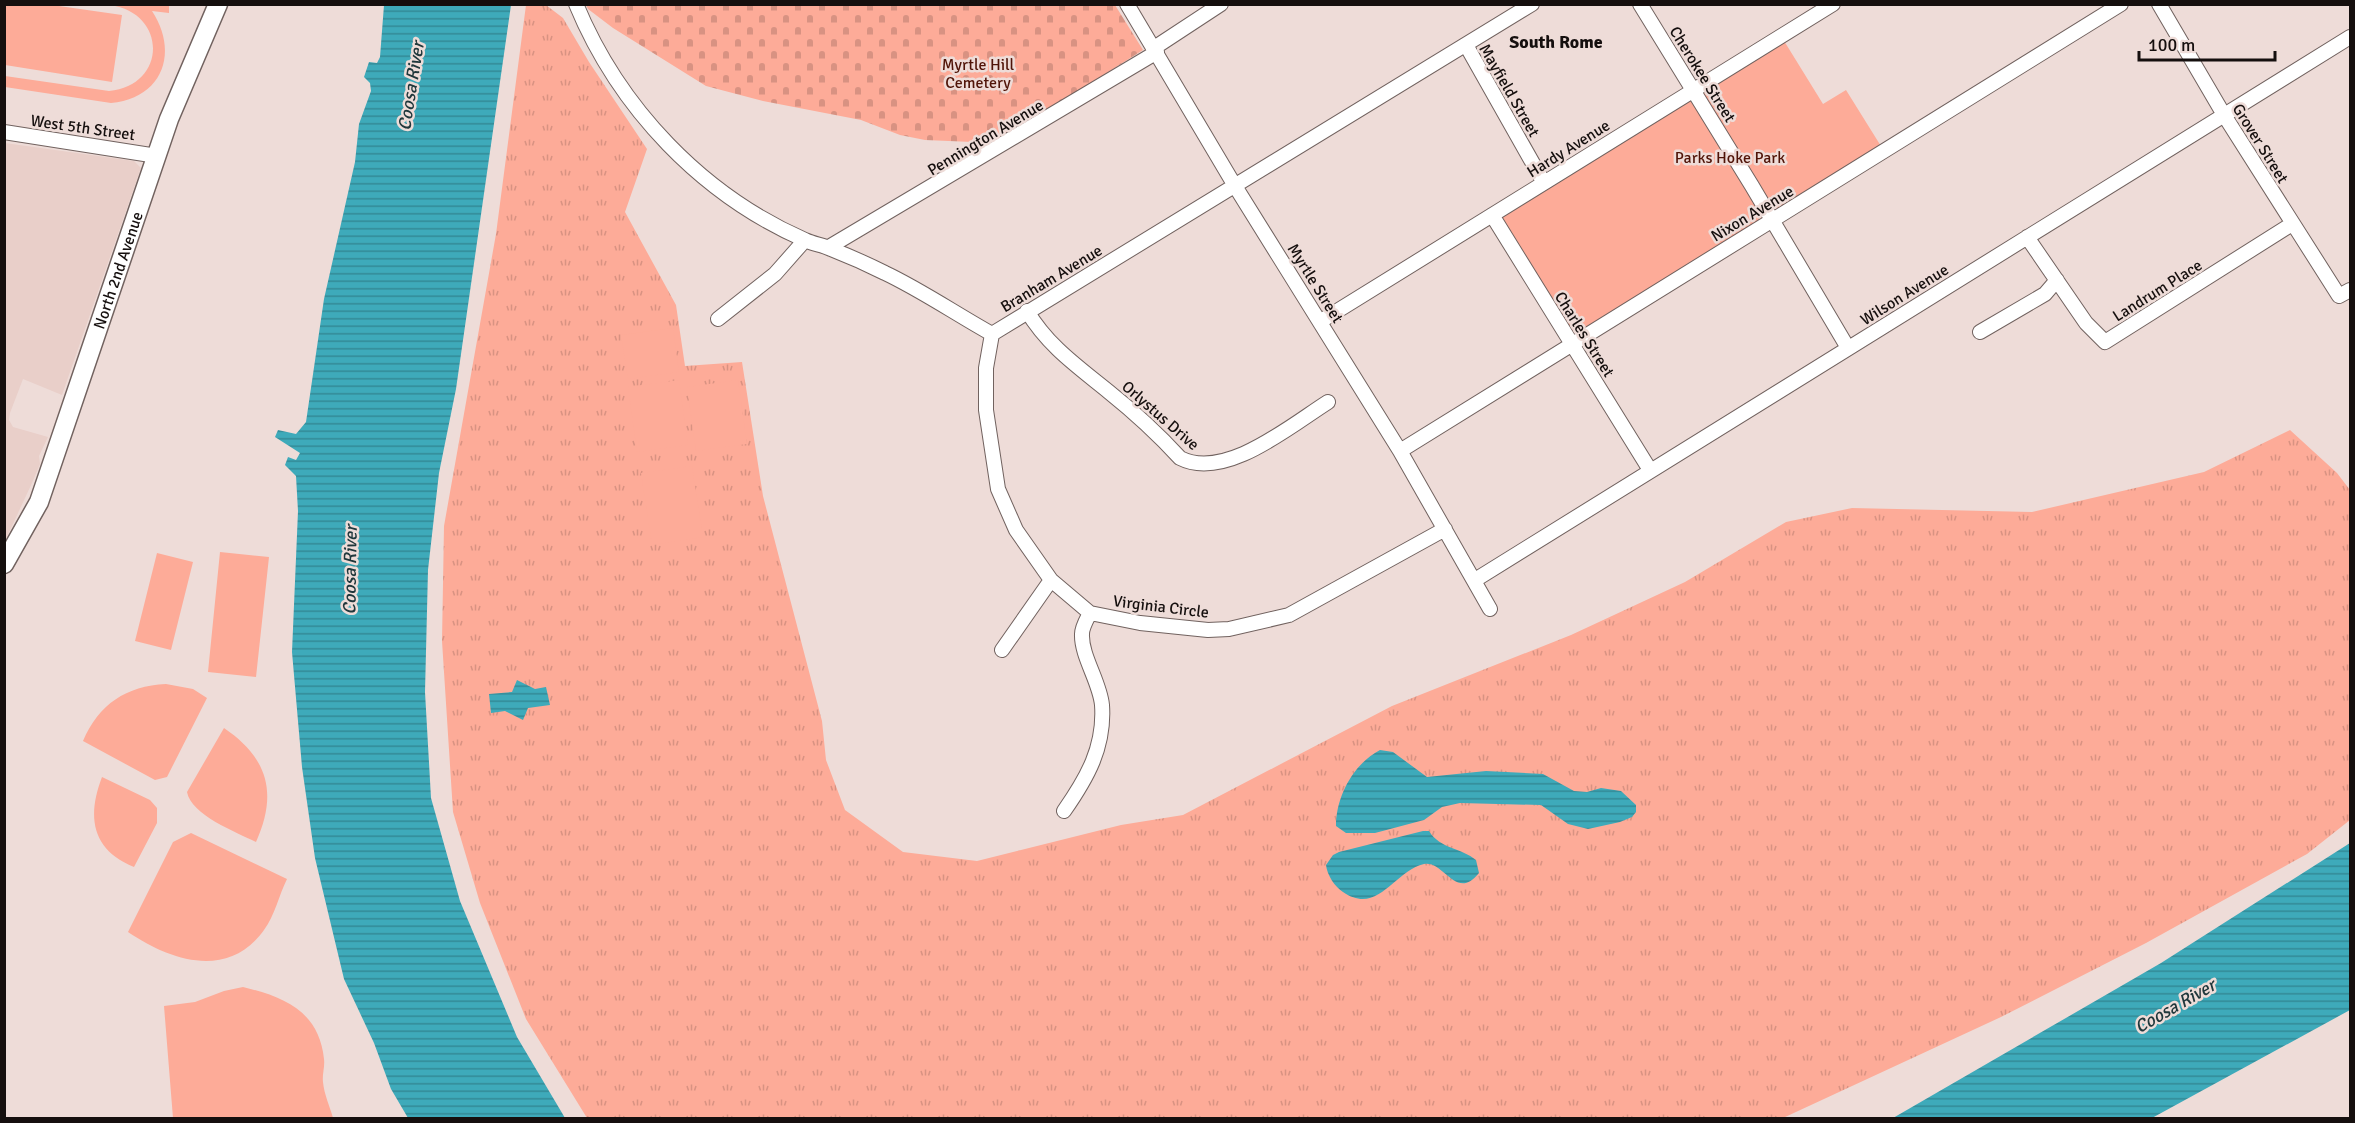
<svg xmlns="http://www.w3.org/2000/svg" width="2355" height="1123" viewBox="0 0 2355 1123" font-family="Signika,sans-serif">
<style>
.built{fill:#e9cfc9}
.grass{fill:url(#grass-tufts)}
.cemetery{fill:url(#cemetery-stones)}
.park{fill:#fdab98}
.water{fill:url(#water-rules)}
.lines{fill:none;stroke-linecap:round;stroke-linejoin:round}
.minor-casing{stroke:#71625f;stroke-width:16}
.major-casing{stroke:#71625f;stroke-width:21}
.minor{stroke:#fff;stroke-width:14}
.major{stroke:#fff;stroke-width:18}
.labels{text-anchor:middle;stroke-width:5;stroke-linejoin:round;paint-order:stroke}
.park-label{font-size:16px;fill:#501408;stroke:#eedcd8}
.street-label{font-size:16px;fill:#150f0e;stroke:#eedcd8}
.neighbourhood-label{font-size:18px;font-weight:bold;fill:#150f0e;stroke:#eedcd8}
.water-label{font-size:18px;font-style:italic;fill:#20383c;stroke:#eedcd8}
</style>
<defs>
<pattern id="grass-tufts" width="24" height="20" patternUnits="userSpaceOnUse" patternTransform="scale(1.5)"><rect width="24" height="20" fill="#fdab98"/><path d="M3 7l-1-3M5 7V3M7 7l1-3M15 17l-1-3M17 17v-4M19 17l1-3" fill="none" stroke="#d89282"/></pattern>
<pattern id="cemetery-stones" width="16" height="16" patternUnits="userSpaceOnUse" patternTransform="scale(1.5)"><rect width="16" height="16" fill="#fdab98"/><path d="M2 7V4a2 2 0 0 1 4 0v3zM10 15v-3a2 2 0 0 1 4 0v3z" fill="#d89282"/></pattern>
<pattern id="water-rules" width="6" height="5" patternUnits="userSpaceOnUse" patternTransform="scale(1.5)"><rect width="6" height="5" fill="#3eaaba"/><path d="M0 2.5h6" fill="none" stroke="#338996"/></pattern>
</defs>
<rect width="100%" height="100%" fill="#eedcd8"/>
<!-- built -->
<path class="built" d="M5 143 134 161 141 168 62 395 23 379 10 413 9 420 13 427 48 437 39 456 40 464 32 483 5 541Z"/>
<!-- grass -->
<path class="grass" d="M526 5H546L563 18 589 62 647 149 625 212 676 305 685 366 742 362 763 496 822 721 826 760 845 810 903 852 977 861 1121 825 1183 815 1392 706 1571 635 1685 582 1786 522 1852 508 2032 512 2204 472 2290 430 2337 473 2350 490V820L2307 854 2146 943 2001 1017 1783 1118H587L526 1019 480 903 453 812 442 641 444 526 496 234Z"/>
<!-- cemetery -->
<path class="cemetery" d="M586 5H1115L1143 50 996 143 925 140 900 135 861 120 763 101 706 86 613 28 588 9Z"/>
<!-- park -->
<path class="park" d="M4 5H52L122 15 112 82 5 65Z
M110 5H169V13L152 11C179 52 163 98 111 103L5 87V76L109 91C167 86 168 13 110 5Z
M1781 36 1823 104 1846 90 1884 151 1570 343 1492 215Z
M673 328 679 372 628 379 621 335Z
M679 380 688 445 637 452 628 387Z
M738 380 747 444 696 451 687 387Z
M692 466 703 537 652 545 641 473Z
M220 552 269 557 256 677 208 672Z
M157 553 193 562 171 650 135 641Z
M166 684 193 689 207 698 167 777 155 780 83 741C99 704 126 686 166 684Z
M224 728C268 758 278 793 256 842 236 832 191 815 187 792Z
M102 777 150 800 157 808V823L134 867C91 850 87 816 102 777Z
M191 833 287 879C279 895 275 915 264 930 228 980 171 961 128 932L173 842Z
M243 987C284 997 319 1011 324 1059 325 1067 322 1075 323 1082 324 1094 330 1107 333 1118H173L164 1006 195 1002 224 991Z"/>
<!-- water -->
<path class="water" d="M384 5H511L456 389 439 473 428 570 425 692 431 798 460 901 517 1037 565 1118H408L391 1089 374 1043 344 979 315 858 302 767 292 652 298 511 296 476 285 465 288 457 296 460 300 453 275 437 278 430 296 434 306 422 324 299 355 162 359 124 371 91 370 83 364 77 369 62 377 63 380 57Z
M517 680 535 689 546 687 550 705 528 708 523 720 505 711 491 713 489 694 512 692Z
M1380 750 1393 752 1427 777 1486 771 1543 774 1574 791 1587 792 1601 788 1621 791 1636 805V812L1632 817 1620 822 1588 829 1568 824 1541 805 1460 803 1442 807 1424 820 1375 833H1346L1336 826C1336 797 1353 764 1380 750Z
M1423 831H1429C1440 849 1462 848 1476 860L1479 873C1456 902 1444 860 1424 864 1394 871 1378 916 1343 892 1335 887 1327 875 1326 865L1333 855 1339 852Z
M2350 843V1010L2152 1118H1893L2161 963Z"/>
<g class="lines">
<!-- minor casing -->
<g class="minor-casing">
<path id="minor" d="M576 4C619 108 702 195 805 240 813 244 823 245 831 249 849 256 867 264 885 273 921 290 956 314 992 334
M1127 4 1235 186 1400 451 1490 609
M1640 4 1752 186 1848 348
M2159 4 2224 115 2339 296 2350 290
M1466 45 1544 183
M1154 48 1221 4
M4 132 157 156
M1492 215 1650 470
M2027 237 2086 323 2105 342 2292 224
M829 247 1157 52
M1027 311C1048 346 1077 366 1109 392 1134 412 1158 434 1180 458 1225 481 1290 426 1328 402
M718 319 775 274 805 240
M1321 321 1833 4
M1980 332 2045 294 2057 280
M992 334 986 368V410L998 489 1016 530 1051 580 1090 613 1140 623 1208 630 1229 629 1289 615 1445 529
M992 334 1532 4
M1400 451 2121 4
M1475 580 2350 37
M1002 650 1051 580
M1064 811C1087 778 1105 747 1102 705 1100 682 1081 656 1082 634 1082 627 1087 619 1090 613"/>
</g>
<!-- major casing -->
<g class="major-casing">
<g id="major">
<path id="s1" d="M4 564 39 502 169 119 218 4"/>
</g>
</g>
<!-- minor -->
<use href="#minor" class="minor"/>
<!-- major -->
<use href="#major" class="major"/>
</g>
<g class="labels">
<!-- park labels -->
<g class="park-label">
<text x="978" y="70">Myrtle Hill<tspan x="978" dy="18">Cemetery</tspan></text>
<text x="1730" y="163">Parks Hoke Park</text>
</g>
<!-- street labels -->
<g class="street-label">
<text transform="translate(1703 74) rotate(58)" y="6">Cherokee Street</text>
<text transform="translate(1510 90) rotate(60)" y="6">Mayfield Street</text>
<text transform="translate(83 127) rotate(8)" y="6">West 5th Street</text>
<text transform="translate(985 137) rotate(-31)" y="6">Pennington Avenue</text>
<text transform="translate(2261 143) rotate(58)" y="6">Grover Street</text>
<text transform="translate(1568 148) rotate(-32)" y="6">Hardy Avenue</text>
<text transform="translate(1752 213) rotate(-31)" y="6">Nixon Avenue</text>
<text dy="6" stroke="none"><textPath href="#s1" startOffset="316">North 2nd Avenue</textPath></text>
<text transform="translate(1051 278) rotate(-31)" y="6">Branham Avenue</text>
<text transform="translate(1316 283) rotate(58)" y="6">Myrtle Street</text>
<text transform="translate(2157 290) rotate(-32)" y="6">Landrum Place</text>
<text transform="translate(1904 294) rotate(-32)" y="6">Wilson Avenue</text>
<text transform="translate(1585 334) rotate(58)" y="6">Charles Street</text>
<text transform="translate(1161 415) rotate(41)" y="6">Orlystus Drive</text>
<text transform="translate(1161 606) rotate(7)" y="6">Virginia Circle</text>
</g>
<!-- neighbourhood labels -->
<g class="neighbourhood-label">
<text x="1556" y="48">South Rome</text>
</g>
<!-- water labels -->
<g class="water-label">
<text transform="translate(411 86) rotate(-81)" y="6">Coosa River</text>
<text transform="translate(350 570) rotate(-89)" y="6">Coosa River</text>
<text transform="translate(2175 1006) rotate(-30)" y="6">Coosa River</text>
</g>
</g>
<!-- border -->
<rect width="2355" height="1123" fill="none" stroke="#150f0e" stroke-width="12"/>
<!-- scale -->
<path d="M2139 51v9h136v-9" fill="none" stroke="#150f0e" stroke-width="3"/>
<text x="2148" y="51" font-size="18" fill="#150f0e" stroke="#eedcd8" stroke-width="4.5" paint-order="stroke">100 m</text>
</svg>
